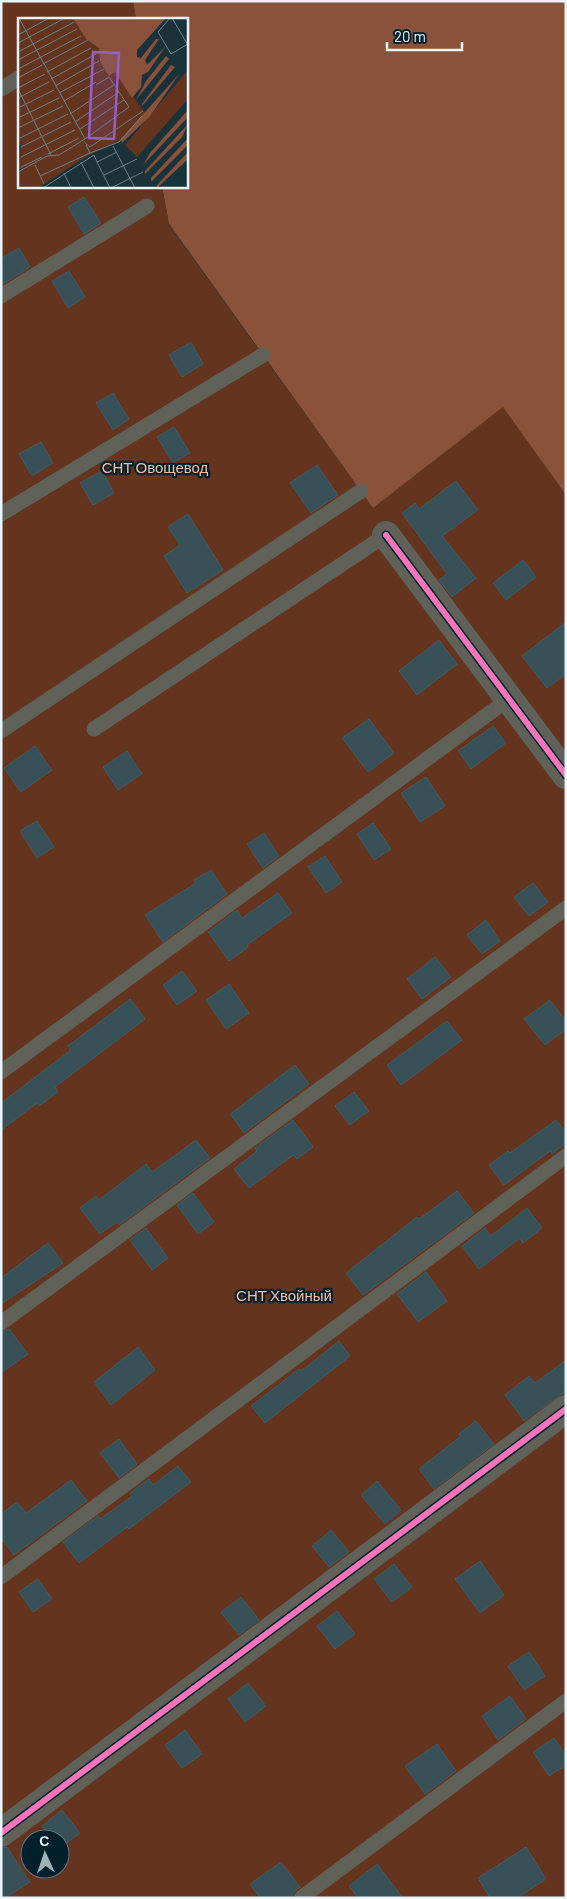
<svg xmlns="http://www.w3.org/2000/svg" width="567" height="1899" viewBox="0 0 567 1899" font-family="Barlow,sans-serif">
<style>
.green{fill:#64341f;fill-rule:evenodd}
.forest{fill:#8b523b}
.building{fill:#385057;stroke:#415c65}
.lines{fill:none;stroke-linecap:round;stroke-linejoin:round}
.lane{stroke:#60625a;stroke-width:15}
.street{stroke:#60625a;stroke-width:28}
.cycleway-casing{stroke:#00212c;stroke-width:9}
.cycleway{stroke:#fb73b8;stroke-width:6}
.labels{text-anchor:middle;stroke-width:4.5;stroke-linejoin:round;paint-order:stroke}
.park-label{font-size:15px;fill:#fbbda5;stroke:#00212c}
.inset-road{fill:none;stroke:#6c8188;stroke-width:1}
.view{fill:#965ece;fill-opacity:0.15;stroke:#965ece;stroke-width:2.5}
.inset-edge{fill:none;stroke:#e6f6fc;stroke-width:2.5}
</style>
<rect width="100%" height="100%" fill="#1a333b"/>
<!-- green -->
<path class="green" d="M1 1H133L136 19H19V186H162L169 225 373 508 503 406 566 495V1898H1ZM30 1839H60V1869H30Z"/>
<!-- forest -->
<path class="forest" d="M133 1H566V495L503 407 373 508 169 224 162 186H186V19H136Z"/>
<!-- building -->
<path class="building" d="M84 197 101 223 84 234 68 207Z
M19 248 30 267 1 285V258Z
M69 271 85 297 68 308 52 281Z
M191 342 203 364 182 377 169 355Z
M113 393 129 419 113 430 96 403Z
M174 427 190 453 173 463 157 437Z
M41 442 53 463 32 476 19 454Z
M317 465 338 495 311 513 290 483Z
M102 471 114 493 93 505 80 483Z
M456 481 478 510 442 536 476 578 452 597 439 580 447 574 402 513 415 503 419 509Z
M188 514 223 570 187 593 164 556 180 545 168 527Z
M523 560 536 577 506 600 493 583Z
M566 622V674L547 688 522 656Z
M439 640 457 664 417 695 399 671Z
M369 719 394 753 368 772 342 738Z
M493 726 506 743 471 769 458 751Z
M35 746 52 770 21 792 4 768Z
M127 751 142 774 118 790 103 767Z
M426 777 445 806 420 822 401 793Z
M37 821 54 847 37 858 20 831Z
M373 823 391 849 374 860 357 834Z
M264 833 279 856 263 868 247 844Z
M325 856 342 882 326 893 308 867Z
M211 870 227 894 163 942 145 915 196 883 194 880Z
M533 883 548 902 529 916 514 897Z
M278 893 292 913 247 945 248 947 229 961 208 932 237 910 242 918Z
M486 920 500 941 482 954 467 935Z
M435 957 451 977 422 999 407 979Z
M182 971 197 991 177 1005 163 985Z
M229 984 249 1013 226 1029 206 1000Z
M130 999 145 1019 55 1087 58 1092 39 1106 37 1103 1 1130V1103L71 1050 68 1046Z
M550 1000 566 1021V1029L545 1045 524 1019Z
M447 1021 462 1040 401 1085 387 1065Z
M295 1065 309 1084 244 1133 230 1114Z
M354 1092 369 1111 350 1125 335 1106Z
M293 1120 313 1147 297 1159 293 1155 249 1188 234 1169 257 1151 255 1148Z
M556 1120 566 1132V1143L552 1154 550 1151 504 1185 489 1165 508 1151 510 1153Z
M196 1140 210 1158 119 1225 117 1222 100 1234 80 1208 96 1196 99 1200 146 1164 152 1172Z
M457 1191 474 1213 363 1295 346 1273 417 1217 419 1219Z
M193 1193 214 1222 198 1234 177 1205Z
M527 1208 542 1228 523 1243 520 1238 479 1269 462 1246 485 1228 491 1236Z
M146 1228 168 1258 152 1270 130 1240Z
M48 1243 63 1263 1 1304V1278Z
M426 1272 447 1301 418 1322 397 1294Z
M9 1329 28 1354 1 1373V1332Z
M339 1341 350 1356 265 1423 251 1406 299 1369 301 1371Z
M138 1347 155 1370 111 1405 94 1382Z
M566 1360V1391L524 1421 505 1395 529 1376 535 1383Z
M476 1421 494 1444 434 1489 419 1469 461 1436 459 1434Z
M119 1439 137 1464 119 1478 100 1453Z
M178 1466 191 1482 129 1529 127 1527 79 1563 63 1542 98 1516 100 1519 132 1496 130 1493 149 1479 153 1485Z
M71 1480 87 1501 14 1555 1 1538V1514L17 1502 26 1513Z
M377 1481 401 1510 385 1524 361 1495Z
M331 1530 349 1552 329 1567 312 1546Z
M480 1561 504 1595 480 1613 455 1579Z
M394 1564 412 1587 392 1602 374 1579Z
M38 1579 52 1599 33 1612 19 1592Z
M241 1597 259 1620 239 1635 221 1612Z
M337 1611 355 1634 335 1649 317 1626Z
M529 1652 545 1676 524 1690 508 1666Z
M248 1683 266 1706 245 1722 228 1699Z
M510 1696 526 1719 498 1740 482 1716Z
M185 1730 202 1754 182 1768 165 1745Z
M554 1738 566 1755V1765L549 1776 533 1752Z
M437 1744 456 1771 425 1794 405 1766Z
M62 1810 80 1833 60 1848V1839H52L42 1826Z
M7 1847 30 1882 5 1898H1V1848Z
M526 1847 546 1879 517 1898H490L478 1878Z
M281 1862 300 1887 295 1891 291 1898H260L250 1884Z
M377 1864 403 1898H358L349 1886Z"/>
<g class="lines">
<!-- lane -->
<path class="lane" d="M1 89 19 78
M1 296 147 206
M1 514 263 355
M94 729 386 535
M1 731 361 491
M1 1072 510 698
M1 1323 566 908
M1 1577 566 1156
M301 1898 566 1701"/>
<!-- street -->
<path class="street" d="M386 535 566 775
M1 1833 566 1409"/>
<!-- cycleway casing -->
<g class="cycleway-casing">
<path id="cycleway" d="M386 535 566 775
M1 1833 566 1409"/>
</g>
<!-- cycleway -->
<use href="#cycleway" class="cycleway"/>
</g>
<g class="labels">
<!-- park labels -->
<g class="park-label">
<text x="155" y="473">СНТ Овощевод</text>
<text x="284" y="1301">СНТ Хвойный</text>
</g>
</g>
<!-- overview -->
<g transform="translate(18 18)">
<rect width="170" height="170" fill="#1a333b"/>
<path d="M0 0H55L68 21 81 30 82 44 91 57 97 53 128 96 102 123 71 137 20 170H0V156L4 152 1 150 3 130 0 117ZM170 52V81L119 139 107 127Z" fill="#64341f"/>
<path d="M55 0H148L119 32V39L123 40 138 21H141L127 42 129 47 147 29 130 54 124 57 123 69 114 80 97 54 91 58 82 44 81 30 68 21ZM148 38 151 41 118 82 128 63ZM153 47 157 49 124 88V86ZM162 55 132 98 104 125 103 121ZM170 92V99L125 147 132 135ZM170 106 164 119 127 156V153ZM170 120V127L133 164V160ZM170 134V141L139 170V167Z" fill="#8b523b"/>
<path class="inset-road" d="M152 0 140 14 153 36 170 26M154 0 170 27M0 17 31 0M0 25 47 0M0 34 56 4M0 42 59 11M25 46 70 22M0 51 63 18M29 54 73 30M0 60 24 47M33 61 78 36M37 68 81 43M0 70 27 56M0 71 33 137M41 75 86 51M0 80 31 64M46 83 78 64M0 90 36 72M52 96 96 67M0 100 41 80M57 104 101 74M0 110 45 88M62 111 106 82M2 120 50 96M67 121 111 89 91 59 78 67M67 125 72 129 125 93M95 128 117 170M3 129 53 104M72 135 101 124 124 98M30 136 61 120M3 139 57 112M63 144 76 170M79 144 92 170M17 147 26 166M3 149 24 139M0 154 29 138 41 137 67 121 1 0M46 155 53 170M86 157 119 141M22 158 72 135 68 127M25 170 76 137 79 144 99 134M93 170 125 154"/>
<path class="view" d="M75 34 101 35 96 121 71 120Z"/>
<rect width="170" height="170" class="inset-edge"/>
</g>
<!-- border -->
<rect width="567" height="1899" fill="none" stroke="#e6f6fc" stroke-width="5"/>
<!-- north arrow -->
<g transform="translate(45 1854) rotate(357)"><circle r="24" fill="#00212c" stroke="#5c767f"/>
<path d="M0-4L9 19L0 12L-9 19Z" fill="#9fb2b8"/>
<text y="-8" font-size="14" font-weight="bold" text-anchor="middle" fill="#e6f6fc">С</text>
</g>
<!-- scale -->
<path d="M387 42v8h75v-8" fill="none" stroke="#e6f6fc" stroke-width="2.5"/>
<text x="394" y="42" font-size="15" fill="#e6f6fc" stroke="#00212c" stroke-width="4" paint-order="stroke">20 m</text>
</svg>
